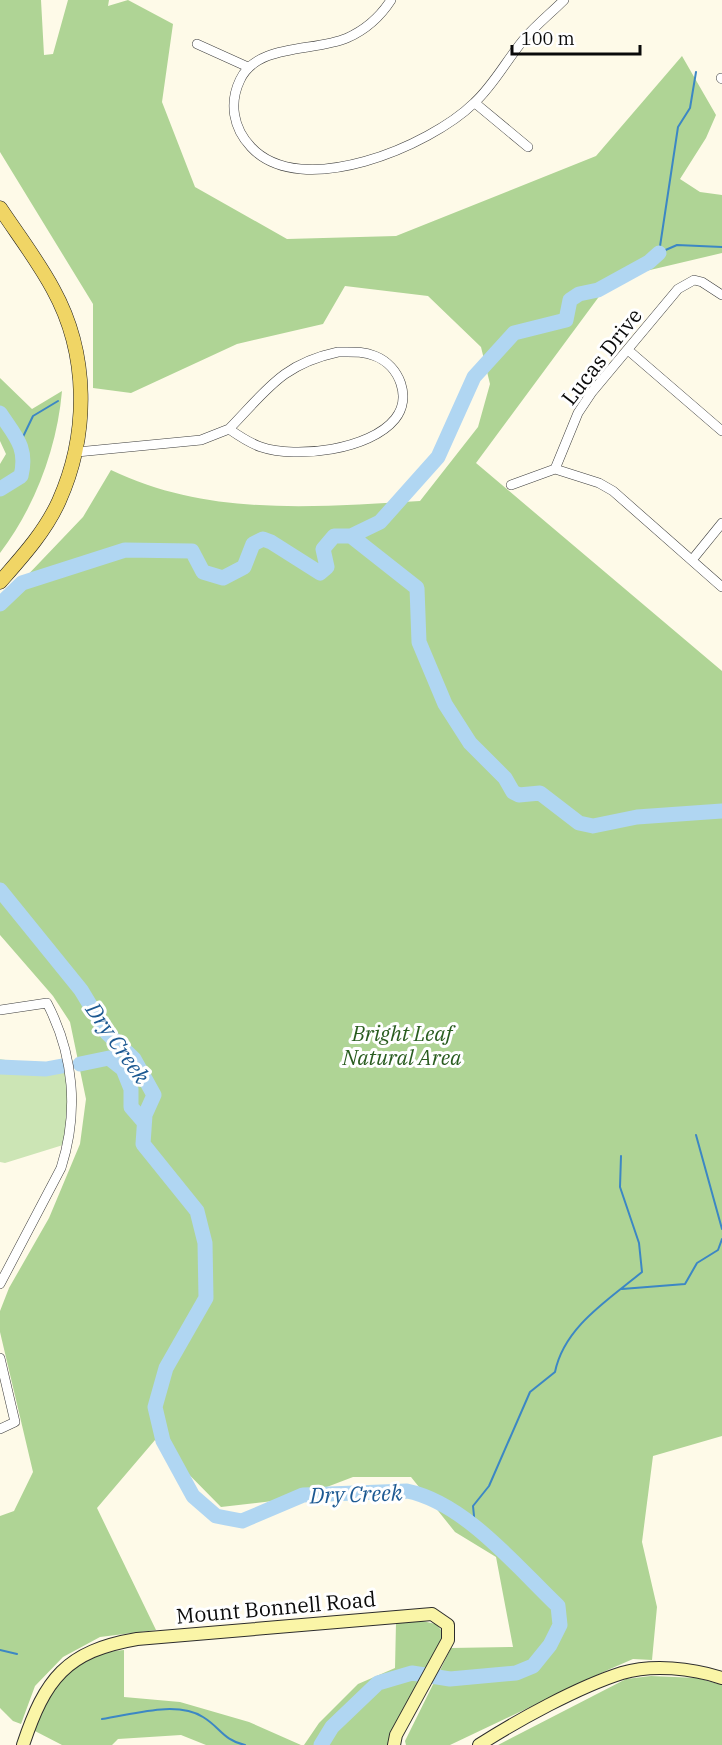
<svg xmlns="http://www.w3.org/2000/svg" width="722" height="1745" viewBox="0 0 722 1745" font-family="'IBM Plex Serif',serif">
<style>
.green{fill:#cce5b5}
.forest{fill:#afd495}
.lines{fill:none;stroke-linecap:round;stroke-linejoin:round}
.stream{stroke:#3c87c4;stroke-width:2}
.river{stroke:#b0d6f2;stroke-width:15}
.street-casing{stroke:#3d3d3d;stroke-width:10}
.secondary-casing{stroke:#2c2c2c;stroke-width:14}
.primary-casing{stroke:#1b1b1b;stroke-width:15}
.street{stroke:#fff;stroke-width:9}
.secondary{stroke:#faf5a7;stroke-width:12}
.primary{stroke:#f0d565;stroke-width:14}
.labels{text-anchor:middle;stroke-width:6;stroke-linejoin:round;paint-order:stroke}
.street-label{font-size:21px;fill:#0a0a0a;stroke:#fff}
.park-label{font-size:21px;font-style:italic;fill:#295c1f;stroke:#fff}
.water-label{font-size:22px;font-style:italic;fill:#1c5992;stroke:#fff}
</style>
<rect width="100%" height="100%" fill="#fefae8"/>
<!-- green -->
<path class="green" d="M0 1059 67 1071 69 1105 63 1145 5 1163 0 1162Z"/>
<!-- forest -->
<path class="forest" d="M0 0H41L44 55 53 54 68 0H109L108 6 128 0 173 24 162 102 195 187 287 239 396 236 596 156 682 56 716 115 706 138 680 179 700 192 722 195V253L612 279 476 463 722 671V1436L653 1456 642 1542 657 1607 652 1660 633 1659 610 1669 450 1745H406L405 1741 451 1648 513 1647 496 1557 455 1532 411 1477H353L298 1498 221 1507 155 1440 97 1508 156 1630 100 1637 63 1657 35 1686 21 1724 13 1721 0 1708V1516L14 1511 33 1472 0 1332V1311L9 1288 49 1218 80 1144 86 1099 70 1022 53 996 0 935V604L83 517 111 470C209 517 315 507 420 501L478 427 490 384 481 347 428 296 345 286 323 324 237 344 131 393 93 388V304L0 152Z
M0 378 32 409 62 391C57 448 35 507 0 553V464L6 454 0 441Z
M422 1621 436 1624 441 1630V1646L390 1735 388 1745H304L319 1723 358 1684 395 1668 396 1623Z
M124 1650V1697L180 1702 249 1722 301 1745H206L181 1735 118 1739 112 1745H62L33 1730C52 1687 72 1653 124 1650Z
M651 1676 697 1678 722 1685V1745H498L626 1679Z"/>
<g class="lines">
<!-- stream -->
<path class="stream" d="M661 252 677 245 722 247
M659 253 678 127 690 108 696 72
M20 443 33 416 58 401
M696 1135 722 1229
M622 1289 685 1284 697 1263 718 1250 722 1239
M475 1526 473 1506 489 1486 530 1392 555 1372C564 1327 608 1300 642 1272L639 1243 620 1187 621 1156
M0 1650 17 1654
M102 1719C131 1715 176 1700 203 1717 221 1728 223 1740 245 1745"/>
<!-- river -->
<path class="river" d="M0 413C15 436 28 447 21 476L0 489
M351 536 417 588 419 642 445 704 470 743 505 778 513 792 519 795 540 793 579 823 593 826 637 817 722 811
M0 604 22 583 125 550 192 551 203 572 223 578 244 567 253 544 263 539 271 542 320 573 327 567 323 549 334 536H351L380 522 438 457 474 377 514 333 566 320 570 300 579 294 598 290 649 262 659 253
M0 890 81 990 107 1033 134 1059 154 1095 145 1115 143 1144 197 1211 205 1243 206 1298 166 1368 155 1407 163 1441 193 1496 216 1516 242 1521 303 1495 407 1491C465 1503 516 1566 558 1606L560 1625 550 1645 533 1666 516 1673 450 1679 412 1673 378 1683 332 1727 321 1745
M80 1064 109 1058 123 1069 131 1089V1107L144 1122
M0 1067 46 1069 62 1066"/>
<!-- street casing -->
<g class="street-casing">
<path id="street" d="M391 0C380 17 365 30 347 38 315 52 257 43 240 80 229 103 233 128 251 147 301 201 430 146 474 103 494 85 507 59 525 38 536 25 551 13 564 0
M197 44 248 67
M721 78 722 79
M475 103 528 147
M628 350 722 431
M338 352C351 352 363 351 375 356 400 366 412 398 395 419 370 450 296 459 261 447 249 443 239 436 229 429 267 390 282 364 338 352Z
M77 452 201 440 229 429
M555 469 578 413 592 392 678 289 694 280 702 282 722 295
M511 485 555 469 599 483 613 491 722 587
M692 560 722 523
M0 1010 47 1003C74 1055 79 1112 61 1168L0 1284
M0 1358 15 1422 0 1429"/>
</g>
<!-- secondary casing -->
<g class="secondary-casing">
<path id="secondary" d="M23 1745C45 1679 66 1651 137 1639L432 1614 448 1625V1640L396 1735 394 1745
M479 1745C518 1720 578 1687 622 1673 652 1664 692 1668 722 1678"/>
</g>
<!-- primary casing -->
<g class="primary-casing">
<path id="primary" d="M0 208C18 235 38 261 53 289 89 354 89 434 59 501 45 532 22 557 0 582"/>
</g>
<!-- street -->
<use href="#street" class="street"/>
<!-- secondary -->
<use href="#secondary" class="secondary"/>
<!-- primary -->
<use href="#primary" class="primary"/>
</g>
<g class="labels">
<!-- street labels -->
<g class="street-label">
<text transform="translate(602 357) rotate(-52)" y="7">Lucas Drive</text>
<text transform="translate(276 1608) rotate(-5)" y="7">Mount Bonnell Road</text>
</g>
<!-- park labels -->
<g class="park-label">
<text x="402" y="1041">Bright Leaf<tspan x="402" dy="24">Natural Area</tspan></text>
</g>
<!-- water labels -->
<g class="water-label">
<text transform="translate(118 1043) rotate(55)" y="8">Dry Creek</text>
<text transform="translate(356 1494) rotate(-2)" y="8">Dry Creek</text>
</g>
</g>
<!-- scale -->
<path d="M512 45v9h128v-9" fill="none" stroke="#0a0a0a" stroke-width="3"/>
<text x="521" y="45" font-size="18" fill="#0a0a0a" stroke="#ffffff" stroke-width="4.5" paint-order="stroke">100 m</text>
</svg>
